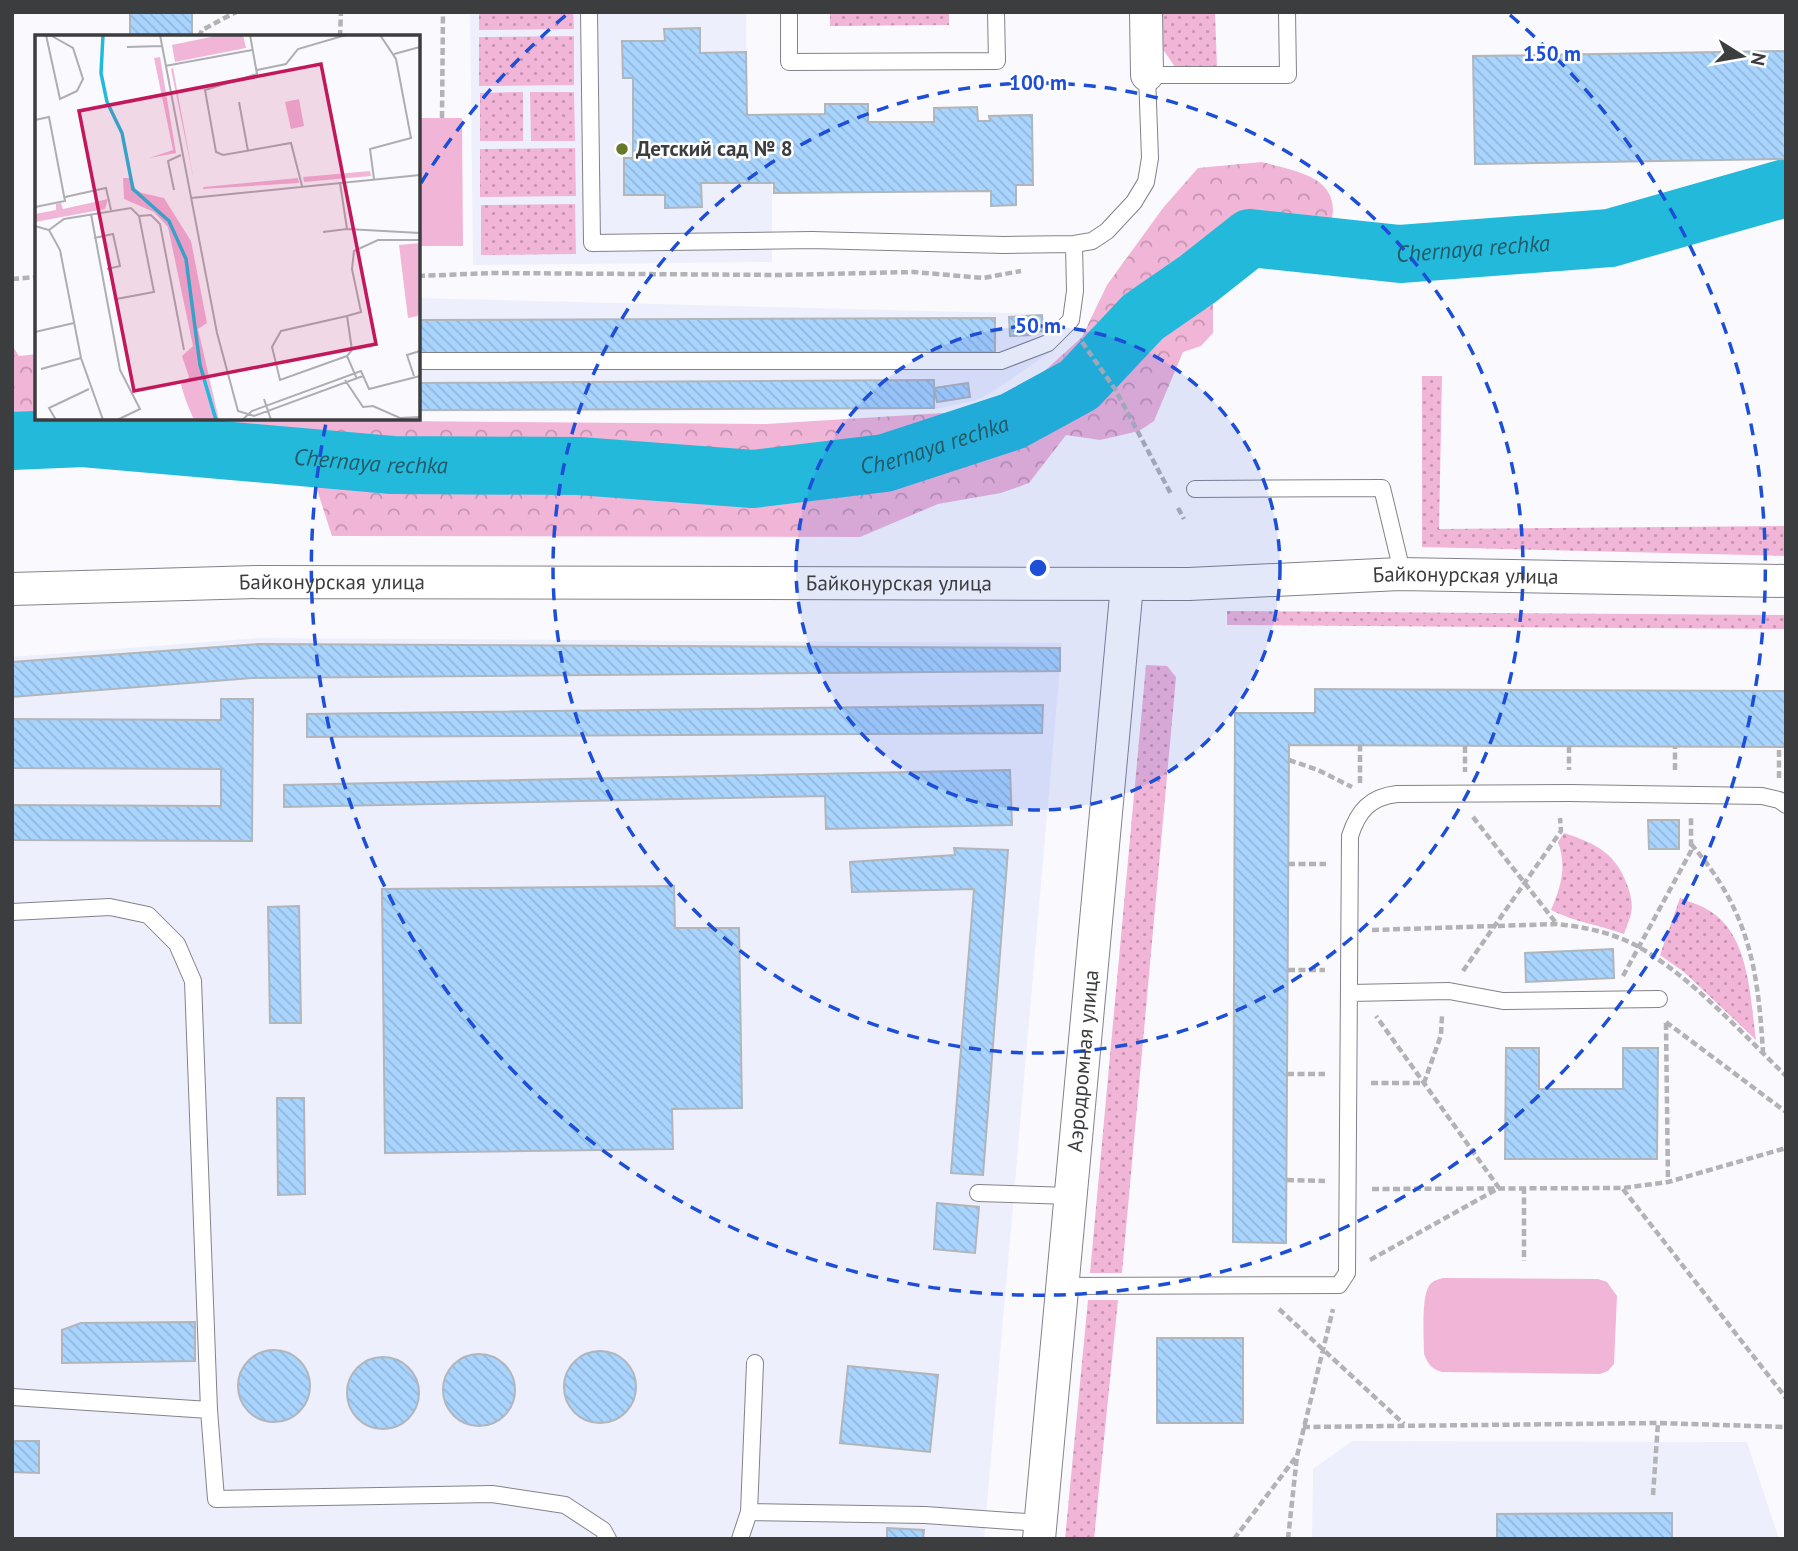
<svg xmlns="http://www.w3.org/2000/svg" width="1798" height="1551" viewBox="0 0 1798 1551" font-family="'PT Sans',sans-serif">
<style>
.built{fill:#edeffd}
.grass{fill:url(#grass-dots)}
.forest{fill:url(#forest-crowns)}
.pitch{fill:#f1b5d7}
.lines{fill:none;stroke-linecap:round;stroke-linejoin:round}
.river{stroke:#22b9da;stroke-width:58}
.building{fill:url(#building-back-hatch);stroke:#b1b6ba;stroke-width:2}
.service-casing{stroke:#828389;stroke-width:18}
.minor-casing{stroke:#828389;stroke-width:34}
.path{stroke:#b3b3b6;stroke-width:4.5;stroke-dasharray:7 3.5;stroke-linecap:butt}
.service{stroke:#fff;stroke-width:16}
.minor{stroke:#fff;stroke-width:32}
.ring{fill:none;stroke:#1d4ed8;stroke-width:3.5;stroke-dasharray:12 9}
.poi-dot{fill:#64792a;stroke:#fff;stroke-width:2.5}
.labels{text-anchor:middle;stroke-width:5;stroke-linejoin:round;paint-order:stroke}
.poi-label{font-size:21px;font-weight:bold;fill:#3c3d3f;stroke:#fff;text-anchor:start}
.street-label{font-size:21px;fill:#3c3d3f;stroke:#fff}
.water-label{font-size:23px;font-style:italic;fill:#235a68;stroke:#fff}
.inset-river{fill:none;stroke:#22b9da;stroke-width:3.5}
.inset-road{fill:none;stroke:#aeaeb2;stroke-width:2}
.view{fill:#c2185b;fill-opacity:0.15;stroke:#c2185b;stroke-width:3.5}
.inset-edge{fill:none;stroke:#3c3d3f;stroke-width:3.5}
.centre{fill:#1d4ed8;stroke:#fff;stroke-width:3.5}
.ring-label{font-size:21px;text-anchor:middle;font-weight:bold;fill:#1d4ed8;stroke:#fff;stroke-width:5;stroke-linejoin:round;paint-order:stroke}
</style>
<defs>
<pattern id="grass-dots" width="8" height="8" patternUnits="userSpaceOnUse" patternTransform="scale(1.75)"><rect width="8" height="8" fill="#f1b5d7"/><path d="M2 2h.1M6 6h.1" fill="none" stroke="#c494b0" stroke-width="1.8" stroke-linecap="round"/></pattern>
<pattern id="forest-crowns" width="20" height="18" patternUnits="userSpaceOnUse" patternTransform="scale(1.75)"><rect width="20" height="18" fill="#f1b5d7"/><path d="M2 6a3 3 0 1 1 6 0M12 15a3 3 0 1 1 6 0" fill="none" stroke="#c494b0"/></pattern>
<pattern id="building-back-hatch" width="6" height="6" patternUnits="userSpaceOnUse" patternTransform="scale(1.75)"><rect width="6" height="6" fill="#a9d4fe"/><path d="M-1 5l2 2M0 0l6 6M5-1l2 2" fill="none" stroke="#92b7db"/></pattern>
</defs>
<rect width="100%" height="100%" fill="#fafafe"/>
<!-- built -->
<path class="built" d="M470 12H746L747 115 772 183V262L473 265Z
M418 298 1043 314 1044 332 1052 351 989 394 974 401 935 409 418 412Z
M259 638 1062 643 984 1539H12V657Z
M1352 1441 1747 1442 1779 1539H1312L1313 1469Z"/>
<!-- grass -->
<path class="grass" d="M479 12H573L574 29 479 30Z
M830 12H949V25L830 26Z
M1159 12H1215L1217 68 1177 70 1158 42Z
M574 36V85L479 86V37Z
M523 92V141H480V93Z
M530 92H574L575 141H531Z
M575 148 576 196 480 197V149Z
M575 204 576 254 481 255V205Z
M1422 376H1442L1439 529 1786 526V556L1422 547Z
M1227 611 1786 615V629L1227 625Z
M1146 665 1167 666 1176 677 1122 1273H1090Z
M1564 833C1597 844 1616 853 1628 887 1631 896 1633 905 1631 914 1629 921 1626 928 1624 934 1600 925 1574 922 1551 910 1561 887 1567 866 1558 842Z
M1680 898C1689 902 1701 905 1710 911 1750 936 1750 998 1756 1040L1684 972 1660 955Z
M1088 1300H1118L1094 1539H1065Z"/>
<!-- forest -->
<path class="forest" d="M1262 162C1289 170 1333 174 1333 210 1333 221 1326 236 1322 247L1303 256 1248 250 1213 292V333L1201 346 1183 352 1154 421 1139 431 1100 440 1066 435 1029 483 1001 493 938 504 860 537 332 536 311 471 79 467 12 469V345L19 356 37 354V418L766 424 976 411 1028 386 1082 337 1107 285 1163 208 1198 168Z"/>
<!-- pitch -->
<path class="pitch" d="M418 118H462L463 246H418Z
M1443 1278 1598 1279 1607 1282 1617 1296 1614 1364 1608 1371 1600 1374 1442 1372C1431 1369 1428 1364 1424 1354 1424 1339 1421 1298 1429 1286 1432 1281 1438 1279 1443 1278Z"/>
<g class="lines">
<!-- river -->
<path class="river" id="s1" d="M12 441 83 438 392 465 579 466 753 479 885 463 1013 421 1079 385 1143 317 1198 279 1250 238 1400 254 1610 238 1786 188"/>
</g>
<!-- building -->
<path class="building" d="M130 12H192V35H130Z
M700 28V53L746 52 747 115 825 114V104H868V122H934V108L977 107 978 121H990L989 116 1032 115 1033 185H1016V205L991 206V191L774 193V183H701L702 207 665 208V195H624V158H633V78H623L622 41H665L664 29Z
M1786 51V159L1475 164 1473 56Z
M1042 315 1043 331 1032 332V335L1010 336 1009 317Z
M995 318V352L418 353V320Z
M934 380V408L418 410V383Z
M968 383 970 397 937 402 934 388Z
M259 644 1060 648V671L252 678 12 697V662Z
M1315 689 1786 691V747L1289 745 1286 1243 1233 1242 1235 713H1315Z
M221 699H253L252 841 12 840V805L221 806V769L12 768V719L221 720Z
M1043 705 1042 733 307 737V714Z
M1010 770 1012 825 826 829 825 796 284 807V785Z
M1648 820H1679V849H1649Z
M954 848 1008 850 983 1175 951 1173 974 889 852 892 850 862 955 855Z
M674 886 675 928H739L742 1108 672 1109 673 1149 385 1153 382 889Z
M299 906 301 1023H270L268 907Z
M1613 949 1614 978 1526 982 1525 953Z
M1506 1048H1539V1089H1623V1048H1658L1657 1159H1505Z
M277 1098H304L305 1194 278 1195Z
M937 1203 979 1207 975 1253 934 1249Z
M195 1322V1361L62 1363V1330L81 1323Z
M1157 1338H1243V1423H1157Z
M238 1386a36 36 0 1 1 72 0a36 36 0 1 1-72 0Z
M564 1387a36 36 0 1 1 72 0a36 36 0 1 1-72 0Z
M443 1390a36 36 0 1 1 72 0a36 36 0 1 1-72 0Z
M347 1393a36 36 0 1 1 72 0a36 36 0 1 1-72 0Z
M848 1366 938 1375 930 1452 840 1443Z
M12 1441H39V1473L12 1472Z
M1672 1513V1539H1497V1514Z
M887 1528 924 1530 923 1539H887Z"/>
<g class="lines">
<!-- service casing -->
<g class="service-casing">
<path id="service" d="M589 12 592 243 812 240 1004 245 1074 244 1092 241 1107 231 1134 202 1146 182 1150 158 1147 75H1288L1287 12
M789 12V62L997 61 996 12
M418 361H1001L1048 343 1071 320 1075 291 1074 244
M1195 489 1382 488 1399 559 1400 574
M12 912 110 907 148 915 177 944 193 981 209 1410
M1350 993 1449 991 1503 1001 1659 999
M978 1193 1071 1196
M1063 1286 1339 1285 1347 1273 1350 836C1358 811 1370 797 1397 794L1569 793 1762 796 1779 800 1786 805
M12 1397 209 1410 216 1499 492 1494 565 1505 603 1530 608 1539
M749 1512 925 1515 1040 1523
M740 1539 749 1512 755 1363"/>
</g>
<!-- minor casing -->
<g class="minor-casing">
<g id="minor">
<path d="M1146 12 1147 75"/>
<path id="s2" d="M12 589 259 582 1189 584 1400 574 1786 581"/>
<path id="s3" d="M1039 1539 1127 585"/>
</g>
</g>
<!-- path -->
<path class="path" d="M199 37 202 30 236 12
M340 37 341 12
M442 118 443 12
M418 276 493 273 779 275 914 272 983 278 1021 271
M12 279 37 277
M1082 342 1115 389 1171 494
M1178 508 1184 519
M1465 746V772
M1569 746V770
M1289 760 1318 770 1352 787
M1675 770V747
M1779 778V747
M1360 783V745
M1473 817 1556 923
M1691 844C1749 911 1758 968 1763 1053
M1288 864H1326
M1372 930 1557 924C1585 927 1614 933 1639 947 1692 978 1742 1033 1786 1076
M1288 970H1325
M1463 971 1561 831 1560 818
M1623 976 1691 851V817
M1666 1022 1786 1112
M1666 1023 1668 1182
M1287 1074H1325
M1371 1083H1424L1441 1035 1442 1015
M1287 1180 1325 1181
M1524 1187V1261
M1372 1189 1623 1188 1668 1182 1786 1148
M1623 1189 1786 1398
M1370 1260 1499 1188 1376 1016
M1279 1309 1404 1424
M1303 1427 1658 1423 1786 1427
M1653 1495 1658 1423
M1234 1539 1296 1457
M1288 1539 1297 1456 1333 1309"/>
<!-- service -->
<use href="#service" class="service"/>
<!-- minor -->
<use href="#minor" class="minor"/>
</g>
<!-- distance rings -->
<circle cx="1038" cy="568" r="242" fill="#1d4ed8" fill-opacity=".12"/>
<g class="ring">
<circle cx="1038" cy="568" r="242"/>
<circle cx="1038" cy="568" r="485"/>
<path d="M421 183A727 727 0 0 1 566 15M1510 15A727 727 0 1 1 326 423"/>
</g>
<!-- markers -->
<circle class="poi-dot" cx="622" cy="149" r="7"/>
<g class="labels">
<!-- poi labels -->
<g class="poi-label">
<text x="636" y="156">Детский сад № 8</text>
</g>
<!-- street labels -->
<g class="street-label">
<text dy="7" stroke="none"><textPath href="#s2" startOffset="1454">Байконурская улица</textPath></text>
<text dy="7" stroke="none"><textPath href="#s2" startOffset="320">Байконурская улица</textPath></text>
<text dy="7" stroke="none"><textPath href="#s2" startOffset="887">Байконурская улица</textPath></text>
<text dy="7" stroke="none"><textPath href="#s3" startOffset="480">Аэродромная улица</textPath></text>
</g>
<!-- water labels -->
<g class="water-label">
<text dy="8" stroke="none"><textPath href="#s1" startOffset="1536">Chernaya rechka</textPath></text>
<text dy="8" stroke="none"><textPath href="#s1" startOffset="928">Chernaya rechka</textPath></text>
<text dy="8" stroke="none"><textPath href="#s1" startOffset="360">Chernaya rechka</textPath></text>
</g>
</g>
<!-- overview -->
<g transform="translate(35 35)">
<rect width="385" height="385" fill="#fafafe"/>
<path d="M125 22 141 118 114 123 138 115 119 23ZM138 33 159 146 136 34ZM335 136 336 141 269 147 268 142ZM263 143 264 148 167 154 169 152ZM73 164 70 174 0 187V179L21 175V169L26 168 28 174ZM385 208V268L383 281 373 283 364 210Z" fill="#f1b5d7"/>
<path d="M185 0H208L211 13 140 27 137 10ZM88 143H97L100 154 107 158 129 163 156 206 172 288 163 294 184 385H159L151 366 146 350 154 342 147 321 158 311 133 192 119 177 89 164Z" fill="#f1b5d7"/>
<path d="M264 64 269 91 256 94 250 67Z" fill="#f1b5d7"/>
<path class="inset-river" d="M68 0 66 38 72 67 87 98 98 154 134 186 151 224 165 330 181 385"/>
<path class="inset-road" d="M11 0 25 64 42 56 48 44 38 13 15 0M125 0 182 298 203 376 219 381 328 341M215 0 222 39 170 55 181 117 188 120 256 108 267 151M92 12 127 11M359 19 385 12M130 31 217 15M222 35 251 29 263 14 311 0M204 67 213 116M0 85 14 82 30 166 0 172M339 144 335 114 376 103 361 24 345 0M305 148 312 194M139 155 133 126 146 120M30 162 71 153 76 175M156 163 385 140M56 179 85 335 105 374 82 385M104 181 116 180 125 189 149 315M0 191 14 195 25 215 46 323 68 385M14 195 29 184 96 173 104 181 119 257 81 264 74 233M288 197 312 194 385 198M59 203 78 199 85 231 72 234M0 297 39 288M312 321 245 345 237 312 246 296 312 281M6 334 46 323M379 341 372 320 385 316M322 344 312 321 317 315 312 281 326 277 317 234 319 216 343 205H385M310 345 328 372 338 371 365 383 385 382M229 364 236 385M21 385 14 373 54 354M207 385 217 376 326 336 334 354 385 341"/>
<path class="view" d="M286 29 341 309 99 356 44 76Z"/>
<rect width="385" height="385" class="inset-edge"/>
</g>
<circle cx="1038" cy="568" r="10" class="centre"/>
<g class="ring-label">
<text x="1552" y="61">150 m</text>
<text x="1038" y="90">100 m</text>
<text x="1038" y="333">50 m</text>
</g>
<!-- border -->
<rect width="1798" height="1551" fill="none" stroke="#3c3d3f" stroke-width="28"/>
<!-- north arrow -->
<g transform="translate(1742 56) rotate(101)" stroke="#ffffff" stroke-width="5" paint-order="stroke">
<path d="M0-5L12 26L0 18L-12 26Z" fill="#3c3d3f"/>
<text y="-10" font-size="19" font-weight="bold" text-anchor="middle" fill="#3c3d3f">N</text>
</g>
</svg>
